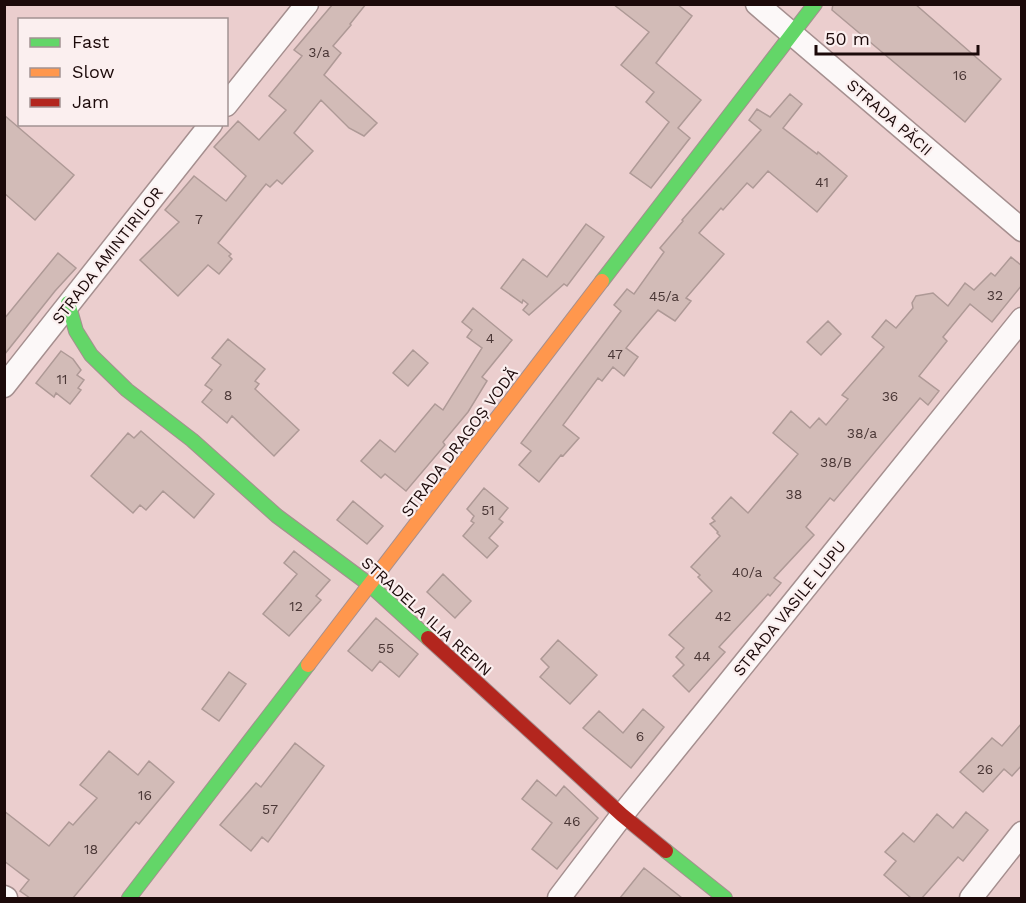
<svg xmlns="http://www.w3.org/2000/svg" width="1026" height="903" viewBox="0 0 1026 903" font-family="'Work Sans',sans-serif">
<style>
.building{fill:#d2bbb7;stroke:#ae9996;stroke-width:1.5}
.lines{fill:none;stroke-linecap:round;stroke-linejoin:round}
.street-casing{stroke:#a58f8f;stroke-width:25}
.fast-casing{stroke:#a58f8f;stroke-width:16}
.slow-casing{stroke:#a58f8f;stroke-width:16}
.jam-casing{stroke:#a58f8f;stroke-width:16}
.street{stroke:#fcf8f8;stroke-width:22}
.fast{stroke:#63d668;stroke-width:14}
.slow{stroke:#ff974d;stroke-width:14}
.jam{stroke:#b3261e;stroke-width:14}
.labels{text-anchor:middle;stroke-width:4.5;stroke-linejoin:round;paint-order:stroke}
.number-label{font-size:14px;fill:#4a3736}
.street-label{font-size:16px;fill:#1c0a0a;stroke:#fbefef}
</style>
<rect width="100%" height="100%" fill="#ebcece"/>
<!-- building -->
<path class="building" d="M333 4H366L350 24 351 25 333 46 341 53 324 75 377 123 364 136 349 128 321 100 294 133 313 151 282 184 277 180 270 187 266 184 218 243 231 254 229 256 232 259 219 274 208 265 178 296 140 260 179 222 165 210 194 176 226 201 246 176 214 147 238 121 259 140 286 110 269 96 302 56 294 50Z
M613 4H677L692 16 656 63 701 100 678 128 690 138 651 188 630 173 669 122 646 102 654 92 621 65 649 32Z
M833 4H915L1001 79 965 122 832 10Z
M790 94 802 104 783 128 817 154 818 152 847 176 817 212 768 171 753 188 747 183 723 210 721 208 699 233 724 254 686 298 691 301 675 321 658 310 640 331 626 348 638 357 624 376 613 367 602 381 598 378 563 425 579 438 563 456 561 455 539 482 519 465 531 451 521 443 621 311 614 305 627 289 634 294 664 252 660 248 683 221 682 220 761 130 749 120 757 109 770 117Z
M4 115 74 175 35 220 4 193Z
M586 224 604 237 567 286 564 284 529 315 523 310 528 304 523 300 522 303 501 288 523 259 547 277Z
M58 253 76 268 55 291 4 355V319Z
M1011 257 1022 266V285L992 322 970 304 943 337 947 341 919 376 939 391 928 405 920 398 834 501 830 498 806 527 814 535 774 578 781 583 770 596 768 594 719 647 725 652 689 692 673 676 684 665 676 657 684 648 669 635 712 591 698 577 700 575 691 567 720 536 717 533 718 532 710 524 715 521 712 518 731 497 748 513 798 454 773 433 791 411 810 428 819 418 826 425 848 399 842 395 884 347 872 337 886 320 896 328 913 308 912 303 916 296 933 293 948 306 965 283 974 290 991 273 995 276Z
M473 308 512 340 482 377 487 381 468 412 443 442 445 445 406 491 385 474 381 478 361 461 380 440 395 452 435 404 443 410 482 348 467 337 472 330 462 322Z
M828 321 841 334 821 355 807 342Z
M228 339 265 369 255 381 259 384 255 389 299 430 274 456 232 416 227 423 202 402 212 390 205 385 221 365 212 358Z
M413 350 428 363 408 386 393 373Z
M61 351 73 359 81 370 77 375 84 380 78 388 81 390 70 404 56 393 54 397 36 383Z
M141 431 214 494 194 518 163 491 146 510 140 505 133 513 91 476 128 433 134 438Z
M484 488 508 508 499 519 503 522 489 538 498 546 487 558 463 536 474 523 471 521 474 516 467 509Z
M353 501 383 526 367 544 337 520Z
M294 551 330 580 316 596 321 600 289 636 263 614 297 574 284 563Z
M443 574 471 601 455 618 427 592Z
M376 618 418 654 399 677 380 661 372 671 348 651Z
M558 640 597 675 570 704 540 677 549 667 541 659Z
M229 672 246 684 219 721 202 709Z
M643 709 664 727 631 768 583 728 599 711 623 733Z
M1022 723V765L1012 776 1004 769 983 792 960 772 992 738 1002 746Z
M295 743 324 766 268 842 262 837 251 851 220 825 256 783 261 787Z
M109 751 138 775 149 761 174 782 139 824 136 822 73 898H30L20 891 29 880 4 861V811L49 846 69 822 73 825 97 798 80 785Z
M537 780 556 796 564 786 598 818 557 869 532 849 552 823 522 799Z
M966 812 988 830 963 861 958 857 922 898H911L884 875 896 861 885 852 903 833 914 842 937 814 953 828Z
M644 868 682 898H620Z"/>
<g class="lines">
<!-- street casing -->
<g class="street-casing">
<path id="street" d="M757 4 1022 230
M226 105 307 4
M4 386 211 124
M4 897 6 898
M559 898 622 815 1022 319
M971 898 1022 833"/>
</g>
<!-- fast casing -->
<g class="fast-casing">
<path id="fast" d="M602 281 815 4
M68 303 76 331 91 355 127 390 192 440 277 516 370 585 428 638
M666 851 725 898
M129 898 308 665"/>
</g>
<!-- slow casing -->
<g class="slow-casing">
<path id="slow" d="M308 665 602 281"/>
</g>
<!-- jam casing -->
<g class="jam-casing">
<path id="jam" d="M428 638 622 815 666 851"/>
</g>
<!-- street -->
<use href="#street" class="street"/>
<!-- fast -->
<use href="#fast" class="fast"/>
<!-- slow -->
<use href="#slow" class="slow"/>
<!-- jam -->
<use href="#jam" class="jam"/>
</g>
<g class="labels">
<!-- number labels -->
<g class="number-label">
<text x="319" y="57">3/a</text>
<text x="960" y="80">16</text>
<text x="822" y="187">41</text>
<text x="199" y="224">7</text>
<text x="995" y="300">32</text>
<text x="664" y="301">45/a</text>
<text x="490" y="343">4</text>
<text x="615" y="359">47</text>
<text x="62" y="384">11</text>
<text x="228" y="400">8</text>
<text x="890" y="401">36</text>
<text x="862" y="438">38/a</text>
<text x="836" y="467">38/B</text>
<text x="794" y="499">38</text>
<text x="488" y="515">51</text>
<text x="747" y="577">40/a</text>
<text x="296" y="611">12</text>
<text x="723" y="621">42</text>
<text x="386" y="653">55</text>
<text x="702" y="661">44</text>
<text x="640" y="741">6</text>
<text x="985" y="774">26</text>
<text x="145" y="800">16</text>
<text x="270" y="814">57</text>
<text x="572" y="826">46</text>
<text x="91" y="854">18</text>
</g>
<!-- street labels -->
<g class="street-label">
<text transform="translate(890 117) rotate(41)" y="6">STRADA PĂCII</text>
<text transform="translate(107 255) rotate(-52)" y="6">STRADA AMINTIRILOR</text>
<text transform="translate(459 442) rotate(-53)" y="6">STRADA DRAGOȘ VODĂ</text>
<text transform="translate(789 608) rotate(-51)" y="6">STRADA VASILE LUPU</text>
<text transform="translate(427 616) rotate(42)" y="6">STRADELA ILIA REPIN</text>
</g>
</g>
<!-- border -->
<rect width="1026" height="903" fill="none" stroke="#1c0a0a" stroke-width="12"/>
<!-- legend -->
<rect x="18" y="18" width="210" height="108" fill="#fbefef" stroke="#a29393" stroke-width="1.5"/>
<rect x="30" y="38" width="30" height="9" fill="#63d668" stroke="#a29393" stroke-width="1.5"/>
<text x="72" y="48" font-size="18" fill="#1c0a0a">Fast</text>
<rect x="30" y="68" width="30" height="9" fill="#ff974d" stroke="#a29393" stroke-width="1.5"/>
<text x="72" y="78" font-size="18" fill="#1c0a0a">Slow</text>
<rect x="30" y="98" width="30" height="9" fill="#b3261e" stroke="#a29393" stroke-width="1.5"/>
<text x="72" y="108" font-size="18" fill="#1c0a0a">Jam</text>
<!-- scale -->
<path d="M816 45v9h162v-9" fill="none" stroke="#1c0a0a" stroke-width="3"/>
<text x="825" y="45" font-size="18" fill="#1c0a0a" stroke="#fbefef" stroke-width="4.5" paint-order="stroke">50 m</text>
</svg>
